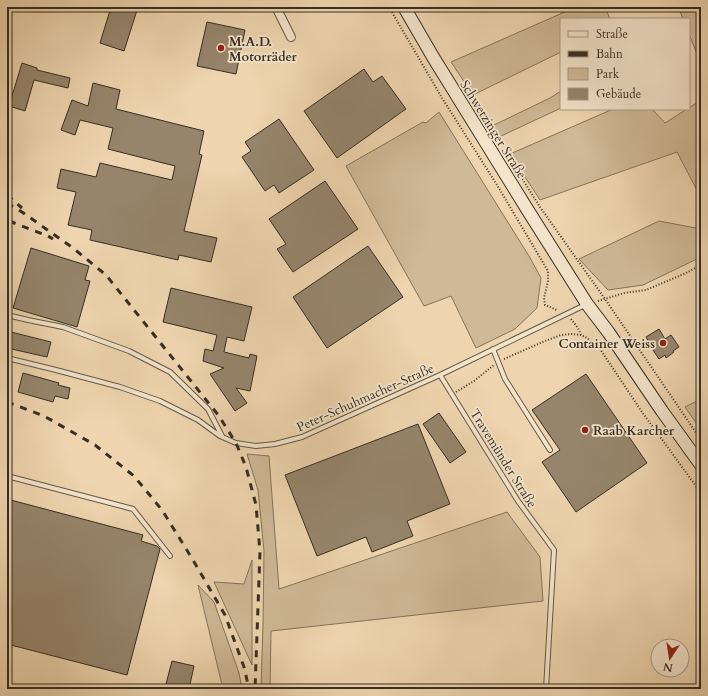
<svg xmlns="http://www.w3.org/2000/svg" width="708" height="696" viewBox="0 0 708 696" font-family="Cardo,serif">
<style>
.green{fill:#cfb997;stroke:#83745d}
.building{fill:#96856c;stroke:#372e23}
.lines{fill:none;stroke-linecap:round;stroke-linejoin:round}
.lane-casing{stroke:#655846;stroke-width:6}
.street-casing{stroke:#655846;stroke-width:10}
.secondary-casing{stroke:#372e23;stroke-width:14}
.path{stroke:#372e23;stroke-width:2;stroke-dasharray:1 2;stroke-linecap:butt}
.lane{stroke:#f4e4cb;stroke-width:4}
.street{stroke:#f4e4cb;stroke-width:8}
.secondary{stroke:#f4e4cb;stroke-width:12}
.rail{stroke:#372e23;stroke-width:3;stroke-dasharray:7 7;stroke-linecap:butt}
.poi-dot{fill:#8f2418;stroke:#f4e4cb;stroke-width:1.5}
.labels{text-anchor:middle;stroke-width:3.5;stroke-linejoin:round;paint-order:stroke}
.poi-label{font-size:13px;font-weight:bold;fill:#372e23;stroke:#f4e4cb;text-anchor:start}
.street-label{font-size:13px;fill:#372e23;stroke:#f4e4cb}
</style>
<rect width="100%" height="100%" fill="#eed5af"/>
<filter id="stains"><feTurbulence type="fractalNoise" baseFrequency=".005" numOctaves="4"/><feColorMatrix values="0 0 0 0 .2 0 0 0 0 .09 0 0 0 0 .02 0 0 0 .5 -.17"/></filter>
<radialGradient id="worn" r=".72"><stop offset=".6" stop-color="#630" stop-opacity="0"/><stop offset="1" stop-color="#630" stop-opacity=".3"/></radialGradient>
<!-- green -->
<path class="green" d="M576 7H605L610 19H561V52L473 95 451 62Z
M678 7H701V64L689 34V19H683Z
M561 91V108L499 137 492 126 550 98Z
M701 100V198L677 152 540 200 510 154 613 109H652L665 123 687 109H689V108Z
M439 112 529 256 541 278 537 308 515 329 476 348 451 296 424 306 346 166 423 122 426 123Z
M659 221 701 229V257L643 285 608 290 579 259Z
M701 399V430L685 407Z
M247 454 269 456 279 589 507 512 540 557 543 601 271 631 270 689H261L263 624 264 551 258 490Z
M252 560V665L214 582 244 584Z
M198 585 214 602 239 673 242 689H223Z"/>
<!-- building -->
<path class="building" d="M111 7H138L124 51 100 43Z
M207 22 245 30 236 74 197 66Z
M22 63 37 68V70L70 78 68 88 34 80 25 111 9 106Z
M364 69 373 82 382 76 406 109 337 158 304 111Z
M93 83 120 90 116 109 204 131 199 154 202 155 184 231 217 238 211 262 179 255 178 260 90 240 92 230 68 225 76 192 57 188 61 169 96 177 100 163 172 180 175 166 108 149 113 128 80 120 75 135 61 130 72 100 88 106Z
M279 119 314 170 279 193 274 185 265 191 242 157 251 151 245 142Z
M325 181 358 229 293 272 277 249 286 244 269 219Z
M368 246 403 297 327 348 293 297Z
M31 248 89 266 85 280 90 281 77 327 13 308Z
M171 288 252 307 244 341 227 337 224 352 249 358 250 354 257 356 250 391 236 388 247 403 235 411 210 374 224 368 203 361 205 349 213 351 217 335 163 322Z
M659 329 665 339 671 335 679 347 673 351 674 352 666 358 665 355 659 359 653 350H654L646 337Z
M7 331 51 342 47 357 7 348Z
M23 373 59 383 58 385 70 388 68 399 55 396 53 402 18 392Z
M586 374 647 463 576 512 542 462 560 450 532 410Z
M439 413 466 452 450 463 423 424Z
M418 424 450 504 407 521 413 536 372 552 366 537 317 556 285 475Z
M7 499 143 535 141 541 157 546 160 549 127 675 7 644Z
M172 661 194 666 189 689 166 684Z"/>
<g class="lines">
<!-- lane casing -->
<g class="lane-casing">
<path id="lane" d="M7 315 28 320 63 327 129 351 170 372 208 409 222 436
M493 349 505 379 550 450
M7 358 56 370 120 387 160 401 198 420 220 436 236 443 256 446 275 444 302 437 440 375 585 305
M440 375 518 501 554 550 546 689
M7 476 133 509 170 556"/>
</g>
<!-- street casing -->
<g class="street-casing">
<path id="street" d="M276 7 291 37"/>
</g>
<!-- secondary casing -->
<g class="secondary-casing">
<path id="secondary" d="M404 7 433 57 527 209 587 304 609 333 662 411 701 465"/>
</g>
<!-- path -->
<path class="path" d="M389 7 442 98 497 185 548 271V281L544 298 545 305 557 310
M508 156 540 207 605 299 701 440
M598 301 624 293 646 290 686 273 701 265
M571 319 578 328 581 335
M504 359 545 341 561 335 572 334 581 335 587 338 600 349 642 412 701 493
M456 392 474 381 494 365"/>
<!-- lane -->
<use href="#lane" class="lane"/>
<!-- street -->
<use href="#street" class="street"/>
<!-- secondary -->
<use href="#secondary" class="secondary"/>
<!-- rail -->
<path class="rail" d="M7 195 22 208
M7 203 22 212 73 248 106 275 219 416 236 443 246 467 256 505 260 552 255 689
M9 221 48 236 53 239
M7 402 44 416 95 445 134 476 162 510 193 560 225 615 244 667 249 689"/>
</g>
<!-- markers -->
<g class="poi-dot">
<circle cx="221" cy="48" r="4"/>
<circle cx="663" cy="343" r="4"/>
<circle cx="585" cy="430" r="4"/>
</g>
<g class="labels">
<!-- poi labels -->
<g class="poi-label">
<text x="229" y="46">M.A.D.<tspan x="229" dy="15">Motorräder</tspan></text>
<text x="655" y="348" text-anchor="end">Container Weiss</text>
<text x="593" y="435">Raab Karcher</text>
</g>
<!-- street labels -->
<g class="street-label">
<text transform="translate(494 129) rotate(58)" y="5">Schwetzinger Straße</text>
<text transform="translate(365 397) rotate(-24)" y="5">Peter-Schuhmacher-Straße</text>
<text transform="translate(504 458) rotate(58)" y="5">Travemünder Straße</text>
</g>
</g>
<!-- margin -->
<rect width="708" height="696" fill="none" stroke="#eed5af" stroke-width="24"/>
<rect x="8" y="8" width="692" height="680" fill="none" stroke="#372e23" stroke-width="2"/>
<rect x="12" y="12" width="684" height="672" fill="none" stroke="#372e23"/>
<!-- legend -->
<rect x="560" y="18" width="130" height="92" fill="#f4e4cb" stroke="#a89b88"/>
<rect x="568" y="31" width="20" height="6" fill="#f4e4cb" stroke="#a89b88"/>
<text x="596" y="38" font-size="12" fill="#372e23">Straße</text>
<rect x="568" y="51" width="20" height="6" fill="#372e23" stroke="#a89b88"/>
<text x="596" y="58" font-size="12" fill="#372e23">Bahn</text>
<rect x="568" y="68" width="20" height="12" fill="#cfb997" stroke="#a89b88"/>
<text x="596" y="78" font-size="12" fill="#372e23">Park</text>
<rect x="568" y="88" width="20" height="12" fill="#96856c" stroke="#a89b88"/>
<text x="596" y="98" font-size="12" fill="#372e23">Gebäude</text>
<!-- north arrow -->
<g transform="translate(670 658) rotate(192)"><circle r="19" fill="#f4e4cb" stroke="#a89b88"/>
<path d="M0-3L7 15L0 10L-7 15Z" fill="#8f2418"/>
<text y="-6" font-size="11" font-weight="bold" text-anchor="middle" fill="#372e23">N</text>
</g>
<rect width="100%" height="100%" filter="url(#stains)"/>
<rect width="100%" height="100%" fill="url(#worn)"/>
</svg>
